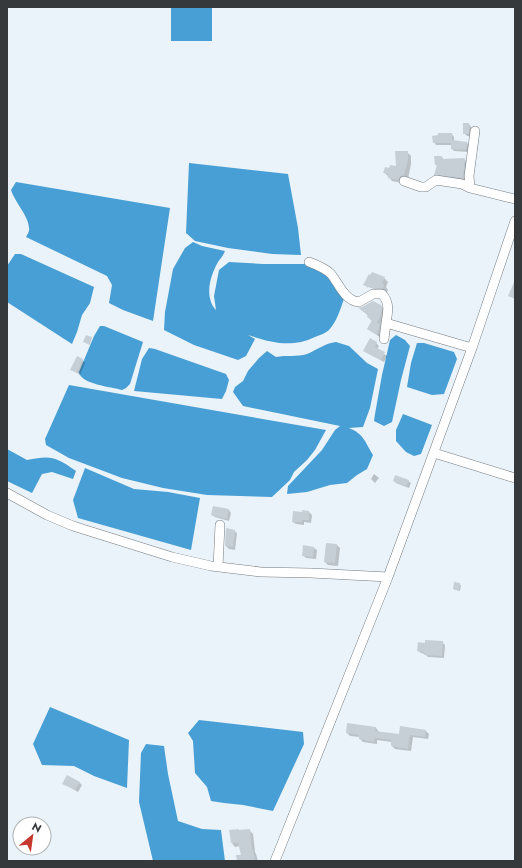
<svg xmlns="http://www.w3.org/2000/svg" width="522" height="868" viewBox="0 0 522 868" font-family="Jost,sans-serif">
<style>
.water{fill:#479fd5}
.shadow{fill:#0003}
.building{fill:#c6cfd5}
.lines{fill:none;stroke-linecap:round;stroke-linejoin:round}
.minor-casing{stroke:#757c82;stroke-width:10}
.minor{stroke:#fff;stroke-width:9}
</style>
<rect width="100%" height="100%" fill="#eaf3f9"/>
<!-- water -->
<path class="water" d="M171 7H212V41H171Z
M189 163 288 174 298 228 301 255 272 254 228 248 195 241 186 233Z
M16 182 170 208 153 321 123 310 109 303 112 285 107 276 26 237C27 235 30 231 29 228 29 217 15 202 11 190Z
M193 242 202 246 225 251C223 256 221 258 218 262 210 276 204 297 216 310L214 296 219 270 229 262 263 264H304L320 269 333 281 344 299C340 310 337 321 329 330 326 333 320 335 315 337 292 348 272 343 248 335L255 339 246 356 238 360 194 345 164 330 165 312 173 269 185 248Z
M15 254H21L94 287 90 303 82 315 77 332 72 344 7 302V266Z
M100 326H104L143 342 130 384 126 388 122 390C112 387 80 384 79 372L94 336Z
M396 335 405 340 410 346 401 380 392 422 384 426 374 421 375 414 382 375 390 340Z
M336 342 349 346 367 363 378 369 370 408 363 427 349 428C364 434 365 442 373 455L367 469 357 475 347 483 330 485 307 492 287 494 288 486 322 450 335 430 340 426 243 406 233 392 235 387 243 381 248 371 259 358 267 351 276 357C286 355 297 357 307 354 317 350 325 343 336 342Z
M417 343H424L454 352 457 359 444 394 432 395 407 387 411 363Z
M149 348 155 349 226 374 229 380 226 391 222 399 134 391 142 359Z
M69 385 326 430 315 450 307 460 294 472 290 480 272 497 207 495 163 488 122 478 69 458 46 445 45 439Z
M403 414 432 425 421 454 414 456 406 452 396 441V430Z
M7 449 27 460C51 455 56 457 76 471L73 479 52 472 42 474 32 493 7 481Z
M85 468 134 489 168 492 200 498 191 550 78 518 73 500Z
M50 707 129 740 127 788 94 776 74 766 42 765 33 744Z
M199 720 303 732 304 744 273 811 243 805 224 803 211 801 207 787 195 773 193 741 188 733Z
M146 744 164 746 168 774 178 821 202 829 221 830 225 861H153L139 802 141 753Z"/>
<!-- shadow -->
<path class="shadow" d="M469 124 471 127V136H467L464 133Z
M452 134 454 137V141L467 143 469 145 468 152 454 151 452 149V145H436L434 142Z
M407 152 411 156V164L408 179 402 183 392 181 385 173 397 167Z
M442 157 444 160H465L468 162 466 180 438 177 436 174 438 167 436 165Z
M384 278 388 282 386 287 388 290 387 292H376L369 288 375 292 376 290 368 286V288L365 284Z
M381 306 385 310 381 338 368 329 372 321 368 317 369 316 360 309Z
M376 343 379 346 377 349 387 356 384 362 367 353 364 351Z
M82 360 85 363 80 375 72 369Z
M374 474 379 478 375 483 371 479Z
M394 481H408L411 483 409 488 396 483Z
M229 510 231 513 229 521 215 517 212 515Z
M309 512 312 515 311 523 304 522V525L296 524 293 522Z
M234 531 237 533 235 550 229 549 226 546Z
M337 545 340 548 338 566 328 565 325 562Z
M314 548 317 550 316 559 306 558 303 555Z
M455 583 461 585 460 591 454 589Z
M442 642 445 645 444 658 428 657 425 654 421 653 418 651 426 644Z
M376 728 379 732 400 735 426 731 429 734 428 739 413 737 411 751 395 749 392 746V742L377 740V744L363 742 360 739V737L350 736 347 733Z
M79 782 82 785 78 792 63 783Z
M249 830 253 834 255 852 256 854 258 861H238L242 855 240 846 235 847 232 843 230 831Z"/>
<!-- building -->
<path class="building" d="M463 123H469V134H463Z
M438 133H452V140L467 142 466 150 451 149V143H433L432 136 438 135Z
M395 151H408V160L404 175 400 176 398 180 388 178V174L383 173 385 167 389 168 390 165 396 166Z
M434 156H442V159L465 158 463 178 434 175 437 165H435Z
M372 272 385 277 382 283 384 284 383 288H371L363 285 369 274 370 275Z
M515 280V299L508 296Z
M373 301 381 305 382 308 381 315 377 323 380 324 377 335 367 329 372 320 367 317 368 314 358 308 362 307Z
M86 335 92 337 90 345 83 342Z
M370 338 377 342 375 347 385 352 381 360 363 351Z
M77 356 83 359 77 373 70 370Z
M395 475 409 480 406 486 393 481Z
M213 506 229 509 227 519 211 515Z
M302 510 309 511V520H302V522H292L293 511 302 512Z
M226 528 235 530 233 547 225 546Z
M326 543 337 544 335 563 324 562Z
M303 545 314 547 313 557 302 556Z
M454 582 460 583 459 591 453 589Z
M425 640 443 641 442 656 424 655V652L417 651 418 642 425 643Z
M347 723 376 727 375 731 399 734 400 726 426 730 425 737 410 735 408 749 391 746V740L375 738 374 742 359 739V735L346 733Z
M67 775 80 782 75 790 62 784Z
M239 829V830L250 829 252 850 253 849 255 861H237L236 855H241L238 843H231L229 830Z"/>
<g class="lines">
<!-- minor casing -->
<g class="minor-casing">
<path id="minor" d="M404 181 421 187H426L436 180 462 184 470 188 515 199
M470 188 469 176 475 131
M309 262C317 265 325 268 331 274 339 284 345 301 359 302L373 294H382C390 303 388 311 386 323L472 348
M384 339 386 323
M434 453 515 478
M7 493 47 515 73 526 172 557 211 566 261 572 311 573 388 577
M218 567 220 525
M275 861 388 577 472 348 515 221"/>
</g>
<!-- minor -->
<use href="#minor" class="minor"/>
</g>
<!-- border -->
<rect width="522" height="868" fill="none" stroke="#36393c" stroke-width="16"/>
<!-- north arrow -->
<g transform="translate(32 836) rotate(29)"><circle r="19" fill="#ffffff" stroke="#afb0b1"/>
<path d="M0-3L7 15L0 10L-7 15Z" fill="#c5382b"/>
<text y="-6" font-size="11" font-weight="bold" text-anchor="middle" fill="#36393c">N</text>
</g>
</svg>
